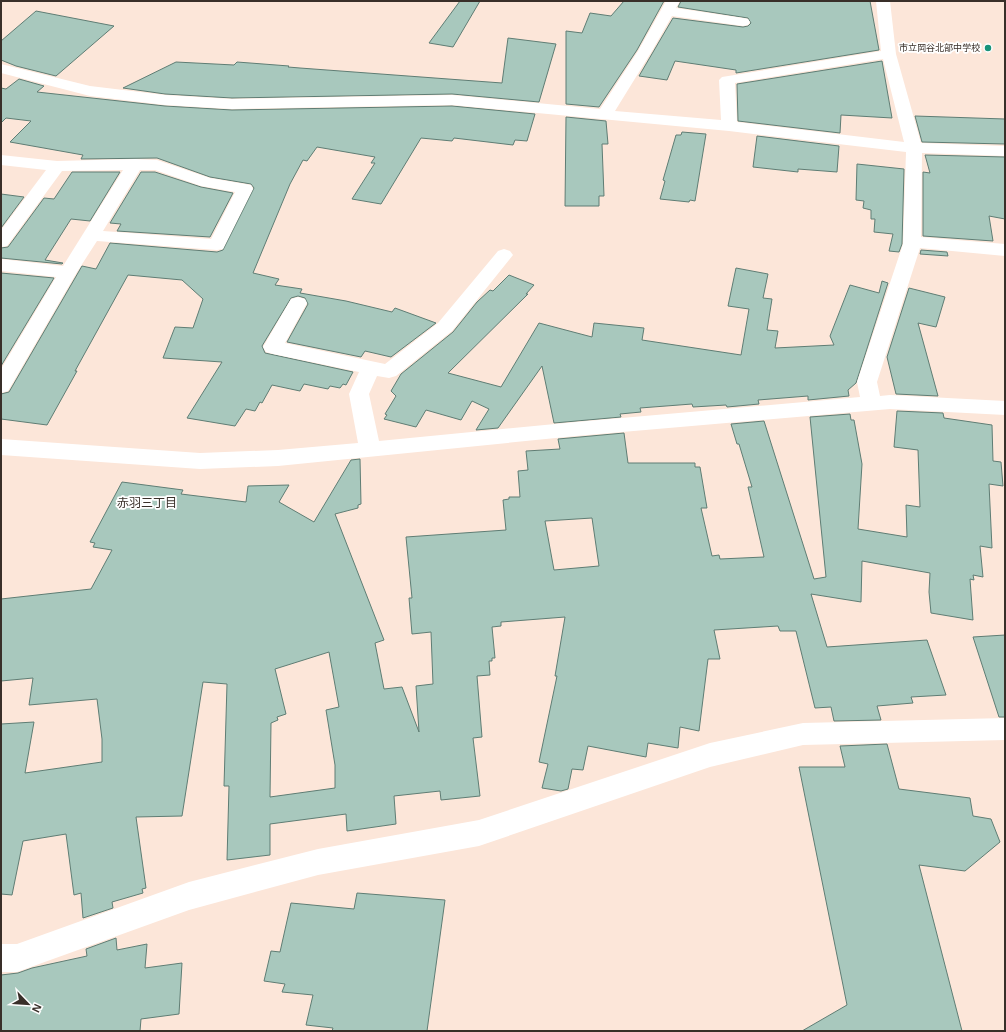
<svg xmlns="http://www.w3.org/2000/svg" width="1006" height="1032" viewBox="0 0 1006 1032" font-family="Arial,'Noto Sans JP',sans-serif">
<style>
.building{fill:#a8c8bd;stroke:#5f7d74;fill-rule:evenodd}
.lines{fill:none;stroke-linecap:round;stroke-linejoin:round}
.minor{fill:#fff;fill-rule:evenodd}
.poi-dot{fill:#18937a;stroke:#fff;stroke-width:1.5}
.labels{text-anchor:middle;stroke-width:3.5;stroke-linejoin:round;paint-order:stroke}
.far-poi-label{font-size:9px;fill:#392f29;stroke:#fff;text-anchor:end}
.neighbourhood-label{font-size:12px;fill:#392f29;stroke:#fff}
</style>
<rect width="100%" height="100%" fill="#fce6d9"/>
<!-- building -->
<path class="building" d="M460 1H480L453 47 429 43Z
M624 1H664L637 50 599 107 566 104V31L582 33 590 13 611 16Z
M681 1H870L879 50 736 73V70L675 61 667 80 639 76 673 18 743 27 748 26 751 23 748 18 678 7Z
M36 11 114 26 56 76 16 66 1 60V41Z
M508 38 556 44 539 102 452 94 232 98 165 94 123 88 176 62 234 65 237 62 289 66 288 67 300 68 502 83Z
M882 61 892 118 841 115 840 133 738 121 737 84Z
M19 79 44 86 37 92 165 106 232 110 452 106 535 114 527 141 515 140 513 145 454 138 452 141 421 138 381 204 352 199 375 163H371L375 157 317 147 307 161 303 160 290 184 253 273 279 279 275 285 302 289 300 293 346 301 392 312 395 308 436 323 391 357 365 351 361 357 287 342 308 304 305 298 298 296 291 298 262 346 265 353 353 372 346 385 343 384 340 388 330 386 328 389 304 384 300 391 272 385 262 403 260 402 255 411 246 409 235 426 187 418 222 362 163 358 175 327 193 328 203 299 182 280 128 275 75 371H77L47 425 1 419V394L9 392 82 266 96 269 110 243 217 252 223 250 254 188 251 184 210 177 157 158 81 159 83 155 10 142 31 121 6 118 1 123V88L6 89Z
M915 116 1005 119V144L922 142Z
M566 117 606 121 608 144H602L604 196H599V206H565Z
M682 132 706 134 695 201 690 200 689 202 660 199 665 181 663 180 676 135H681Z
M757 136 839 146 837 172 798 169V172L753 167Z
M925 155 1005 157V219L989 216 993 241 923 236V172L930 173Z
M857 164 904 169 902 244 899 252 889 251 893 234 874 232 875 219H871V210L863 208 864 201 856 200Z
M72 172H120L90 221 71 219 45 260 63 263 62 264 1 258V248L8 247 44 198 54 199Z
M141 172H155L201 187 233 193 210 237 117 231 121 224 110 223Z
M1 194 24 197 1 228Z
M921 250 947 252 948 256 920 254Z
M736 268 768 274 763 298 772 299 767 330 778 331 775 348 834 345 830 336 850 285 879 293 882 281 888 283 856 383 848 390 849 396 808 400V396L758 400 759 404 727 407 726 405 693 407 692 404 640 408 641 412 620 414 621 417 554 423 542 366 498 428 476 430 489 409 472 401 461 420 426 410 416 427 384 419 387 415 385 414 396 396 391 391 401 374 453 332 477 302 490 290 493 291 509 275 534 285 526 294H528L448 373 501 387 539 323 592 337 594 323 644 328 642 340 741 355 749 309 728 306Z
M1 273 54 278 1 366Z
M909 288 945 297 936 327 918 323 938 396 896 394 887 357Z
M897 411 943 413 944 418 992 425 993 461 1001 462 1003 486 989 484 992 548 980 546 983 577 973 575 974 580 970 579 973 620 931 613 929 592 930 573 862 561 861 602 811 594 827 647 927 640 946 695 911 697 913 703 877 706 881 720 834 721 831 707 815 708 796 631H780L778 626 714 630 720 659H708L699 731 680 727 678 748 648 743 646 757 588 746 583 770 572 769 568 789 561 791 542 788 548 764 539 762 557 676H555L565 617 501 622V626L492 627 495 658H492V661H489L490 675 477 676 482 737 473 738 480 796 441 800 440 791 394 796 396 824 347 831 346 814 270 824V855L227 860 229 786H224L227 684 203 682 182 816 136 817 146 888 142 889 143 893 112 902 113 908 83 918 81 893 74 895 66 834 23 841 12 895 1 894V724L34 722 25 773 102 762V739L97 699 29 705 33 678 1 681V599L91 589 112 550 93 547 95 543 90 542 122 482 183 490 181 494 246 502 248 486 289 485 279 502 314 522 351 460 360 459 361 504 358 505V508L335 514 384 640 375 643 384 689 402 687 419 732 416 686 433 684 431 632 412 634 409 598H412L406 537 506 530 503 500 509 499V497H520L518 471 528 470 526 451 560 449 558 439 624 433 628 463H695V467H700L707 508H701L712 556 719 555 720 559 764 557 748 487H752L739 444H737L731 424 764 421 814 579 826 577 810 417 850 414 851 420H854L862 464 858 529 907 537 906 505 920 507 918 450 894 447ZM592 518 599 566 554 570 545 521ZM329 652 339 707 326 710 335 765V788L270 797 271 723 278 720 277 717 286 714 275 669Z
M1005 635V717H999L973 637Z
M887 744 899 789 970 798 973 816 991 819 1000 842 965 871 919 865 962 1031H802L847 1005 799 767H845L840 746Z
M357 893 445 900 427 1031H332L333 1028 306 1025 313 995 282 992 285 984 264 981 271 951 280 952 291 903 354 909Z
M116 938 117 950 147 944 145 968 182 963 179 1014 141 1019 140 1031H1V975L18 973 32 968 87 956 86 949Z"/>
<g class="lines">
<!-- minor -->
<path class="minor" d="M666 1H680L676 8 743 18 748 19 750 22 748 25 743 26 672 16 652 51 615 111 721 120 719 80 722 77 881 51 876 1H890L896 54 921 143 1005 146V156L922 153 921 237 1005 244V256L920 248 877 382 880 396 890 395 1005 401V415L890 409 576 436 278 466 200 469 1 455V439L200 453 278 450 358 443 349 394 359 372 273 354 266 352 263 347 291 299 298 297 305 299 307 303 285 343 385 364 438 323 498 251 504 249 510 251 513 255 452 331 396 376 389 378 377 376 369 394 379 441 576 422 860 397 857 382 903 244 906 152 729 131 452 105 232 109 165 105 90 96 1 73V64L90 86 165 95 232 99 452 95 600 109 638 51ZM883 59 904 142 737 122 735 83Z
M1 155 57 161 135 159 157 160 210 178 251 185 253 189 223 249 217 250 97 241 77 272 8 391 1 393V369L56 277 1 271V259L63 266 123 170 62 171 7 246 1 247V230L46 170 1 165ZM140 170H155L201 186 235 192 211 239 103 231Z
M1005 718V740L803 745 710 767 479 846 318 875 189 910 17 972H1V944H17L189 882 318 849 479 820 710 743 803 723Z"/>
</g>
<!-- markers -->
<circle class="poi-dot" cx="988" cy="48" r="4"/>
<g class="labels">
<!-- far-poi labels -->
<g class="far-poi-label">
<text x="980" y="51">市立岡谷北部中学校</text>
</g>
<!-- neighbourhood labels -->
<g class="neighbourhood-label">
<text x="147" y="507">赤羽三丁目</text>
</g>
</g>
<!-- border -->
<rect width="1006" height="1032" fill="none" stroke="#392f29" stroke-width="4"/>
<!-- north arrow -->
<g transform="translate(28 1004) rotate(115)" stroke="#ffffff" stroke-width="3" paint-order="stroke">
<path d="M0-3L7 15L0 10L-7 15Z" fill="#392f29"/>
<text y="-6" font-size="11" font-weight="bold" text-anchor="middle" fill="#392f29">N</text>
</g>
</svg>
